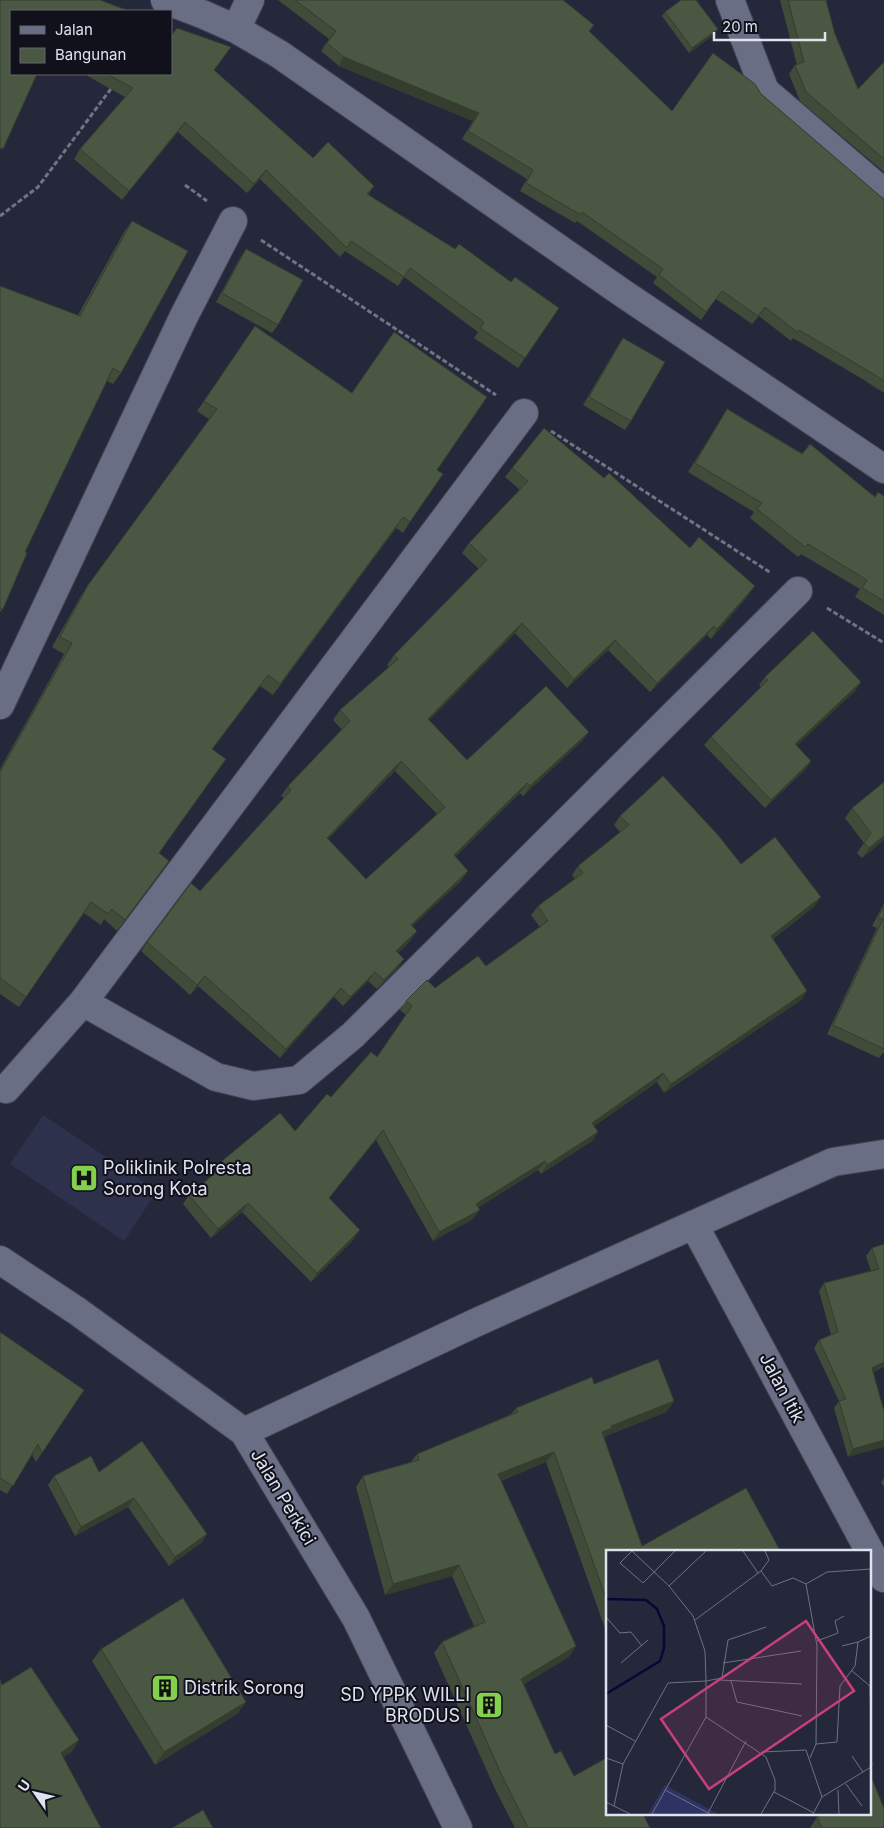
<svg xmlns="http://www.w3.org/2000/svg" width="884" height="1828" viewBox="0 0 884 1828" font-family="Inter,sans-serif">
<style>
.built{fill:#2d314b}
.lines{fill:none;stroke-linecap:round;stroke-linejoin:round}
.street-casing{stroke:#444757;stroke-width:30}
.path{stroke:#717485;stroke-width:3;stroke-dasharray:5 2.5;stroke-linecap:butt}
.street{stroke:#6a6e85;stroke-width:28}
.wall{fill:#404b39;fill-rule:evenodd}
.shaded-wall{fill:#343d2e}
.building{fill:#4a5742;stroke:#343d2e;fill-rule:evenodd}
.labels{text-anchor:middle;stroke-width:4;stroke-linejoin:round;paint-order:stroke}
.poi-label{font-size:18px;fill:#dfe2ef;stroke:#10111a;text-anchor:start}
.street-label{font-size:18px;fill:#dfe2ef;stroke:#10111a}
.inset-river{fill:none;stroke:#0a0437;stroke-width:2.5}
.inset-road{fill:none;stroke:#6f7283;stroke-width:1}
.view{fill:#c84079;fill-opacity:0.15;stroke:#c84079;stroke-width:2.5}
.inset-edge{fill:none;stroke:#dfe2ef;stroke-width:2.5}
</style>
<rect width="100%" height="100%" fill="#25283b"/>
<!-- built -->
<path class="built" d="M43 1115 157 1191 124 1241 10 1164Z"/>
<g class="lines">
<!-- street casing -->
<g class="street-casing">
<path id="street" d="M165 0 202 14 236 29 279 54 621 292 884 469
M730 0 765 91 884 193
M236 29 250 0
M0 705 184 316 233 221
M83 1002 216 1077 253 1086 299 1080 353 1035 798 591
M6 1089 83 1002 524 413
M694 1225 870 1552
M0 1260 77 1311 244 1432 356 1618 458 1828
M244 1432 475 1323 833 1162 884 1154
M870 1552 884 1578"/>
</g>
<!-- path -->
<path class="path" d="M185 185 207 201
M0 216 38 187 113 86
M261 240 496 395
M551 431 771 573
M827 608 884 643"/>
<!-- street -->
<use href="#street" class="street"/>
</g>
<!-- wall -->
<path class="wall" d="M278 0H563L589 32 672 111 761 94 880 196 884 199V393L864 380 793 338 791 341 759 316 752 324 716 299 701 320 653 283 657 277 577 221 575 223 520 191 527 179 462 139 473 121 339 66 321 51 329 39Z
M780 0H826L835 34 858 89 884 62V172L800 101 789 74 795 65H797Z
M665 12 715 34 689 53 662 16Z
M214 70 313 158 374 186 368 195 455 249 511 282 559 308 518 368 474 338 478 332 404 277 398 286 345 251 340 257 260 179 247 193 178 132 122 200 74 159 80 149 125 97 84 74H171Z
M132 221 121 373 113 384 107 381 25 552 3 609 0 612V286L78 315 124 232Z
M246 249 278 325 272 333 216 302 240 258Z
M255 326 437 470 410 522 403 533 396 528 273 695 260 686 212 750 159 853 169 861 117 931 104 919 101 925 84 913 19 1007 0 994V769L64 654 52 647 81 596 209 419 197 411Z
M623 338 631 421 625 430 583 405 617 347Z
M727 409 875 496H884V615L855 597 860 589 801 554 798 557 750 518 754 512 688 472 721 419Z
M512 468 604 478 748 596 711 639 707 635 650 692 608 650 567 688 515 633 429 720 467 760 589 732 582 741 523 796 520 793 455 857 468 871 461 881 412 926 417 931 410 941 398 953 404 959 398 968 377 989 368 981 343 1006 334 997 280 1058 198 986 190 995 141 951 147 942 200 891 284 798 281 796 288 786 342 730 333 720 340 710 389 667 387 665 394 655 479 569 462 553 469 543 520 490 505 477ZM395 771 437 814 366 879 328 839Z
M765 677 861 682 855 691 796 746 811 761 805 770 765 808 704 745 711 737 761 687 759 685Z
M884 782V840L862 858 857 853 864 843 845 818 852 808Z
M620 816 741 864 815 906 773 939 807 991 801 1000 664 1093 657 1082 594 1126 598 1132 592 1141 541 1174 538 1170 478 1207 473 1219 433 1241 376 1140 329 1198 354 1239 311 1282 242 1212 211 1238 183 1204 189 1195 217 1172 216 1170 222 1161 295 1131 331 1097 377 1057 406 1015 400 1010 406 1001 435 988 486 966 540 927 531 915 538 906 575 879 572 875 578 866 620 832 614 825Z
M884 903V1052L879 1058 827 1034 877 928 872 926Z
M884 1244 873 1372 884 1411 848 1457 834 1408 839 1401 814 1348 819 1340 831 1335 819 1291 824 1283 871 1271 866 1256 872 1248Z
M0 1332 84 1390 36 1462 32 1454 7 1494 0 1490Z
M594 1384 674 1401 666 1412 606 1436 604 1439 642 1546 781 1552H608V1633L607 1634 546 1462 501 1481 576 1646 569 1657 524 1684 555 1754 574 1776 650 1828H515L496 1791 434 1653 442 1642 474 1626 452 1576 385 1595 356 1487 363 1476 411 1462 417 1454 511 1414 516 1408Z
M99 1472 207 1534 201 1543 169 1566 128 1507 75 1536 48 1485 54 1476Z
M884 1478V1487L881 1482Z
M101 1649 246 1702 237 1714 155 1765 92 1661Z
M817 1817 884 1828H810Z"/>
<!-- shaded-wall -->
<path class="shaded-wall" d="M718 29 715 34 689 53 692 48Z
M344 57 479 113 473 121 339 66Z
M185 122 178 132 122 200 129 191Z
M266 170 260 179 247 193 254 184Z
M755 586 748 596 711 639 717 629Z
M522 623 515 633 421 729 428 719Z
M714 626 707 635 650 692 657 683Z
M615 640 608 650 567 688 574 679Z
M861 682 855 691 789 753 795 744Z
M589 732 582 741 523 796 530 786Z
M401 761 395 771 320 847 327 838Z
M811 761 805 770 765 808 771 800Z
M527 783 520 793 447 865 454 855Z
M884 836V840L862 858 869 848Z
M468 871 461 881 404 934 411 925Z
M821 897 815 906 765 945 771 936Z
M417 931 410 941 389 961 396 951Z
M404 959 398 968 377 989 384 980Z
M375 972 368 981 343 1006 350 997Z
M205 976 198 986 190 995 197 985Z
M341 988 334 997 280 1058 286 1049Z
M807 991 801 1000 664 1093 671 1084Z
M663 1073 657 1082 586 1132 592 1123Z
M383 1130 376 1140 322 1207 329 1198Z
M598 1132 592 1141 541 1174 547 1165Z
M545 1161 538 1170 470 1213 476 1204Z
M248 1203 242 1212 211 1238 218 1229Z
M480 1210 473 1219 433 1241 439 1232Z
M360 1230 354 1239 311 1282 317 1273Z
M884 1362V1367L867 1376 872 1368Z
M674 1401 666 1412 606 1436 604 1439 602 1432 611 1426Z
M884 1440V1447L848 1457 853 1449Z
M554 1452 546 1462 490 1485 498 1474Z
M134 1498 128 1507 75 1536 81 1527Z
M207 1534 201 1543 169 1566 175 1557Z
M459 1565 452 1576 385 1595 393 1584Z
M576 1646 569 1657 514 1690 521 1679Z
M246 1702 237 1714 155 1765 164 1752Z
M79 1740 72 1752 53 1764 61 1753Z"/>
<!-- building -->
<path class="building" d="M0 0H100L124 9 129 11H11V74H37L3 149 0 148Z
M295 0H563L594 25 589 31 672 111 713 53 755 84 761 94 880 196 884 199V381L870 372 799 330 797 332 765 307 758 316 722 291 706 312 659 275 663 269 582 212 581 215 526 183 533 170 468 131 479 113 344 57 327 43 336 31Z
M681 0H696L718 29 692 48 665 12Z
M788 0H826L835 34 858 89 884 62V159L806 92 795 65 804 62Z
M177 28 231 47 214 70 313 158 328 142 374 186 367 194 455 249 459 244 511 282 515 277 559 308 525 358 480 328 484 322 410 268 404 277 351 241 347 248 266 170 254 184 185 122 129 191 80 149 133 88 107 74H171V35H172Z
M132 221 188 251 121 373 113 368 25 552 27 553 3 609 0 608V286L80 316Z
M246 249 303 280 278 325 222 293Z
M255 326 352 393 394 332 487 397 437 470 443 474 410 522 403 517 280 684 268 675 212 749 226 759 159 853 169 861 125 920 112 909 108 914 91 902 26 997 0 978V772L72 643 60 637 88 585 217 409 204 401Z
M623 338 665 362 631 421 589 397Z
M727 409 802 454 810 444 875 497 878 492 884 496V601L862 588 867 580 808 544 805 547 757 509 762 503 695 463Z
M544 428 604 478 609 473 690 548 699 537 755 586 717 629 714 626 657 683 615 640 574 679 522 623 428 719 467 760 546 686 589 732 530 786 527 783 454 855 468 871 411 925 417 931 396 951 404 959 384 980 375 972 350 997 341 988 286 1049 205 976 197 985 147 942 191 883 200 891 291 790 288 786 350 721 340 710 398 659 394 655 487 560 469 543 528 481 512 468ZM401 761 445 807 366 879 327 838Z
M813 631 861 682 795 744 811 761 771 800 711 737 768 680 765 677Z
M663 776 718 835 741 864 775 837 821 897 771 936 807 991 671 1084 663 1073 592 1123 598 1132 547 1165 545 1161 476 1204 480 1210 439 1232 383 1130 329 1198 360 1230 317 1273 248 1203 218 1229 189 1195 225 1165 222 1161 280 1113 295 1131 327 1094 331 1097 371 1052 377 1057 412 1006 406 1001 427 980 435 988 478 956 486 966 548 921 538 906 583 873 578 866 629 825 620 816Z
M884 782V836L869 848 864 843 871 833 852 808Z
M884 906V1049L833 1025 883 919 878 917Z
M884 1244V1362L872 1368 884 1411V1440L853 1449 839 1401 846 1399 819 1340 838 1332 824 1283 879 1269 872 1248Z
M0 1332 84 1390 42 1453 38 1444 13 1486 0 1478Z
M658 1359 674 1401 611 1426 612 1428 602 1432 642 1546 746 1488 781 1552H608V1604L554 1452 498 1474 576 1646 521 1679 555 1754 561 1751 574 1776 608 1757V1814H643L650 1828H528L504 1780 442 1642 485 1622 459 1565 393 1584 363 1476 419 1460 417 1454 518 1412 516 1408 592 1377 594 1384Z
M142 1441 207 1534 175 1557 134 1498 81 1527 54 1476 91 1456 99 1472Z
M183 1598 246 1702 164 1752 101 1649Z
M31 1667 79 1740 61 1753 101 1828H0V1680L2 1685Z
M870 1759 873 1765 870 1766Z
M870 1774 884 1808V1828H822L817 1817 824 1814H870Z
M203 1810 213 1828H172Z"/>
<!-- icons -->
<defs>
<g id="hospital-square" transform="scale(1.4375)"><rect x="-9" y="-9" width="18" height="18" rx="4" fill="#84cf4d" stroke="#10111a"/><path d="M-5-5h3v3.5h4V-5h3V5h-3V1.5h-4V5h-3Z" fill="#111"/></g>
<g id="building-square" transform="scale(1.4375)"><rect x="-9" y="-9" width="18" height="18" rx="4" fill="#84cf4d" stroke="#10111a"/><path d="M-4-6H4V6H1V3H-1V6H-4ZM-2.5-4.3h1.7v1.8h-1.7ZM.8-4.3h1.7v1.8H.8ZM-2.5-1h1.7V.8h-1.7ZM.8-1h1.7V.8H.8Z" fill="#111"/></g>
</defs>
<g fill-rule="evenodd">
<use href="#hospital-square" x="84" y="1178"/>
<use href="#building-square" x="165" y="1688"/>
<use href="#building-square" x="489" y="1705"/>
</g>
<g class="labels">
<!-- poi labels -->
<g class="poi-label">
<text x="103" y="1174">Poliklinik Polresta<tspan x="103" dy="21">Sorong Kota</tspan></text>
<text x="184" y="1694">Distrik Sorong</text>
<text x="470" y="1701" text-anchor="end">SD YPPK WILLI<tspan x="470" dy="21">BRODUS I</tspan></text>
</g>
<!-- street labels -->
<g class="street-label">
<text transform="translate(782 1388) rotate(62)" y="6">Jalan Itik</text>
<text transform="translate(283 1497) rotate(59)" y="6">Jalan Perkici</text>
</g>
</g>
<!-- overview -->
<g transform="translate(606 1550)">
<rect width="265" height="265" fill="#25283b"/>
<path d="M59 235 112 264H42Z" fill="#2e3363"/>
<path class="inset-river" d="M0 49 40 50 51 59 58 76V98L54 111 0 144"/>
<path class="inset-road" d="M26 1 14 13 37 33 69 1M137 1 152 23M155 21 166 36 187 28 200 34M63 36 100 1M0 67 14 83 25 82 36 96M89 70 155 21 163 10 159 1M211 91 232 83 229 71 238 66M236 96 252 92M15 113 42 90M117 113 195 101M245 120 264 136 265 171M114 130 196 134M125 131 131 152 196 166M100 167 160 207 169 230V240L155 264M0 175 29 191M210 194 231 192 234 136 249 116 252 92 265 86M156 202 200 200 216 247M246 206 257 222M0 208 17 214M204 208 210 194 211 96 200 34 221 22 265 19M240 234 256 256M59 240 104 264M232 240 233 264M168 242 208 263M0 252 24 264M8 256 17 214 62 133 100 131 99 101 87 66 63 36 26 1M102 263 140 191M46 264 100 167V131L116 128 122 90 160 77M207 264 216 247 265 217"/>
<path class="view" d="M200 71 248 141 103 239 55 169Z"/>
<rect width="265" height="265" class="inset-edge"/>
</g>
<!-- legend -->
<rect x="10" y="10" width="162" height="65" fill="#10111a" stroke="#63656f"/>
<rect x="20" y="26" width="25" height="8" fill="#6a6e85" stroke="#63656f"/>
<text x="55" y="35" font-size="15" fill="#dfe2ef">Jalan</text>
<rect x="20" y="48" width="25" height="15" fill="#4a5742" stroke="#63656f"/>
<text x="55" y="60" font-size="15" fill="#dfe2ef">Bangunan</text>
<!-- north arrow -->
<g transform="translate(35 1793) rotate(304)" stroke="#10111a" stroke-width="4" paint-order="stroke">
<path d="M0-4L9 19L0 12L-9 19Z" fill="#dfe2ef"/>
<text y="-8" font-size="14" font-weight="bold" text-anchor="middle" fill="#dfe2ef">U</text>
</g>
<!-- scale -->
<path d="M714 32v8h111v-8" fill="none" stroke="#dfe2ef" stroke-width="2.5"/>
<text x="722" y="32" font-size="15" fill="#dfe2ef" stroke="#10111a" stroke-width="4" paint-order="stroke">20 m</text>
</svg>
